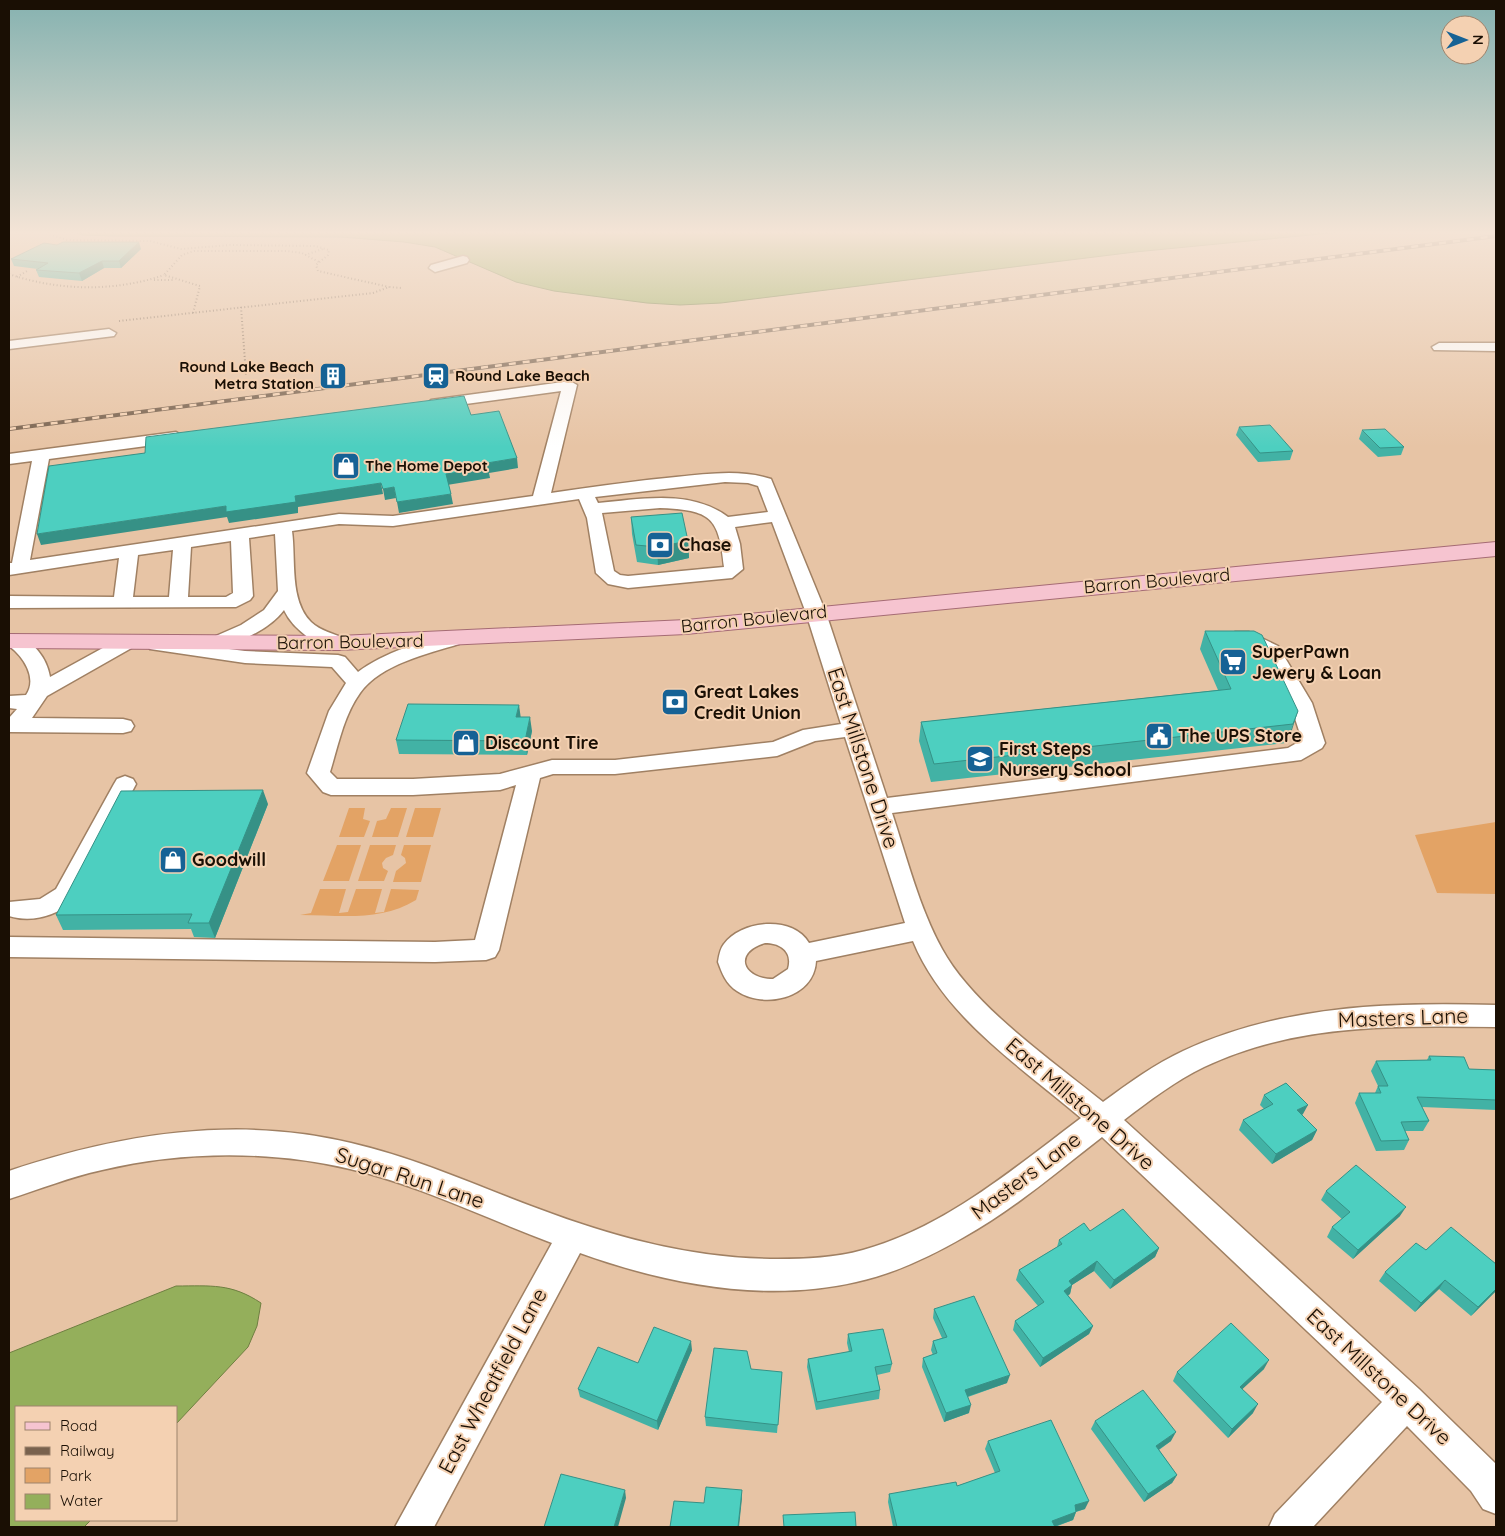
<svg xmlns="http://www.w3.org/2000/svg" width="1505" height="1536" viewBox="0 0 1505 1536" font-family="Quicksand,sans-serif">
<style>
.green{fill:#e3a365}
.water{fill:#94af5b;stroke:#6f7f41}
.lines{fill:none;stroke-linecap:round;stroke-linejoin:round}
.minor-casing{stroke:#a08063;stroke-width:3}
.major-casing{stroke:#a56b74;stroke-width:2}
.path{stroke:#88705b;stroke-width:2;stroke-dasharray:1 2.5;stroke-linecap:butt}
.minor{fill:#fff;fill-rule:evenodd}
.major{fill:#f6c4d0;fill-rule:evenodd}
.rail-casing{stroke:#79624e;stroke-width:4}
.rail{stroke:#f4d1b2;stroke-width:2.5;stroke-dasharray:7;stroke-linecap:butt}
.wall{fill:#42b2a5}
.shaded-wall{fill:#369186}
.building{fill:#4dcfc0;stroke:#369186}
.labels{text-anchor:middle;stroke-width:4;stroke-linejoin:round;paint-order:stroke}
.far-poi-label{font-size:15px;font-weight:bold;fill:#1a0f04;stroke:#f4d1b2;text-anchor:start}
.poi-label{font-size:18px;font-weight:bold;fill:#1a0f04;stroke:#f4d1b2;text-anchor:start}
.street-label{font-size:18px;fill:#1a0f04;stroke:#f4d1b2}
.near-street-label{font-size:21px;fill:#1a0f04;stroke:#f4d1b2}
</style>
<rect width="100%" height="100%" fill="#e7c4a5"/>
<!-- green -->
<path class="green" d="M349 808H365L363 819 370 821 364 837H339Z
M391 808H407L398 837H372L377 821 386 819Z
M415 808H441L433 837H406Z
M1496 822V894L1437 893 1415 835Z
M337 845H361L349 881H323Z
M370 845H396L393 855 386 858 382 863 383 868 388 871 384 881H358Z
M404 845H431L421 882H393L396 871 406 863 405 858 401 855Z
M320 889H346L339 913 348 912 356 889H382L375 913 384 912 391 889 419 890 416 900C380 922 341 915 300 915L311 913Z"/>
<!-- water -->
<path class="water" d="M74 232H1341L1135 252 721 303 680 305 647 303 554 291 516 282 435 247 404 242 341 237 113 236 82 235Z
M176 1286C211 1286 231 1283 261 1303L257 1326 248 1347 176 1424V1407H16V1520H91L84 1527H9V1353Z"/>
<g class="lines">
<!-- minor casing -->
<g class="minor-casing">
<path id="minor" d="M463 256 467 257 469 260 467 263 435 272 429 268 431 265Z
M109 329 116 333 114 336 9 349V341Z
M1439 343H1496V351L1434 350 1432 347Z
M570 381 577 385 551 493C592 487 634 481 676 477 709 474 739 469 771 479L826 613 887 798 1288 748 1302 740 1290 703 1263 654 1235 640 1232 636 1235 632H1249L1278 646 1312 703 1325 743 1322 748 1301 760 892 813C907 858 919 907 942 949 973 1006 1052 1061 1103 1102 1129 1083 1155 1064 1183 1051 1283 1005 1389 1002 1496 1005V1027C1396 1026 1296 1023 1204 1067 1175 1081 1149 1101 1124 1120L1419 1389 1496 1464V1514L1483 1509 1471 1491 1407 1426 1313 1527H1269L1275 1514 1382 1402 1102 1137C1057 1172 1014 1209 964 1237 931 1256 894 1274 856 1282 765 1303 666 1284 580 1253L434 1527H395L552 1243C485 1218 419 1185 350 1169 270 1150 182 1151 102 1170 70 1177 40 1189 9 1199V1171C119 1134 236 1115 351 1143 416 1158 477 1186 539 1209 616 1238 695 1259 778 1259 806 1259 835 1258 863 1250 946 1227 1013 1169 1081 1118 1021 1067 944 1017 913 941L816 961C814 999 763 1009 737 991 726 984 722 973 718 962 719 956 720 949 724 944 741 920 793 915 809 943L905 923 845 737 815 741 777 756 615 774H553L540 778 499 950 495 957 486 960 435 962 9 957V937L435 942 475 940 516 785 500 790 413 795H331L323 792 307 773 329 711 346 683 332 667 245 663 150 649 147 645 150 641 157 639 208 646 206 643 209 639 241 625 264 610 278 591 275 534 249 538 253 596 250 600 236 607 9 608V596L114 597 119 558 9 575V563H12L32 461 9 464V454L176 432 184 437 176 442 49 459 30 560 339 514 393 516 533 496 561 391 436 408 428 403 431 400ZM725 482 748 483 758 486 768 512 728 517C691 489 641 499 598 503L595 497ZM579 499 587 518 596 573 608 584 628 588 732 578 743 569 740 544 735 527 772 522 806 613 841 724 803 730 773 742 615 760H552L500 774 413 779H337L330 772C338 746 344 715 360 693 381 664 427 654 459 644L462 640 459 636 452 634C420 642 385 652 358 672L345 657 338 655 245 651 221 648C243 640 270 629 284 610 293 630 323 653 346 647L349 643 346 639C335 634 320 631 311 622 289 600 296 559 292 531L339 524 393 526ZM660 508C711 510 719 517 724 567L628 576 620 575 614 571 602 513ZM231 541 233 593 226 597H188L191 547ZM173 550 169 597H133L138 555ZM765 943C781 943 793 952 788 969L773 979C743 979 732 953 765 943Z
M14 635C33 640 47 658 50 677L121 638 128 636 135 638 138 642 135 646 47 696 32 718 123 719 131 721 134 726 131 731 123 733 9 732V718L17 709 9 708V696L26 695C38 678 23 656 9 646V636Z
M125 776 133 779 136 784 74 901C55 916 32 923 9 916V902L40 899 56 889 114 784 117 779Z"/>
</g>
<!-- major casing -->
<g class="major-casing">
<path id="major" d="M1496 542V556L686 634 339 650 9 648V634L339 636 686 620Z"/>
</g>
<!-- path -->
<path class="path" d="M43 232 67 240 150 241 181 249 230 245 315 246 329 250 328 255 316 265 318 271 389 287
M305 255 323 249
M9 274C58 291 115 292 164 275
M17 277 27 271
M154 280H173
M241 307 246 375
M193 313 200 286 164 275 182 255 194 251H287L302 253 319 262
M119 321 373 293 389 287 402 288"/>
<!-- minor -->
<use href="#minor" class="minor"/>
<!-- major -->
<use href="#major" class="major"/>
<!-- rail casing -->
<g class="rail-casing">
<path id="rail" d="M9 429 1496 236"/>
</g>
<!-- rail -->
<use href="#rail" class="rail"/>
</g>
<!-- wall -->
<path class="wall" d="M57 245 141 249 121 268H104L82 281 39 277 36 270 38 269 14 266 11 259Z
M1239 427 1293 451 1290 460 1258 462 1236 435Z
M1362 430 1404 447 1401 455 1378 457 1359 439Z
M631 517 688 541 689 558 658 565 637 562 632 534Z
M1205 631 1298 711 1286 743 931 782 919 741 921 722 1218 690 1200 649Z
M521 717 532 731 527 755 399 754 396 740Z
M268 804 215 938 194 937 191 929 63 930 56 915Z
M1429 1056 1469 1069 1496 1070V1110L1422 1107 1429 1121 1423 1131H1405L1409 1140 1404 1150 1376 1151 1355 1103 1359 1093H1375L1378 1086 1371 1071 1376 1061 1427 1060Z
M1264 1095 1303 1114 1302 1115 1317 1130 1312 1140 1272 1164 1239 1130 1243 1120 1264 1109 1260 1105Z
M1326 1191 1400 1216 1353 1259 1327 1237 1332 1227 1342 1219 1321 1200Z
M1090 1231 1159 1248 1155 1257 1110 1289 1094 1271 1072 1285 1070 1294 1068 1295 1093 1326 1089 1334 1040 1367 1013 1330 1015 1321 1038 1306 1016 1280 1019 1270 1057 1247 1059 1240Z
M1426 1250 1496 1264V1291L1471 1316 1439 1289 1415 1312 1379 1281 1385 1272Z
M934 1309 1007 1383 968 1397 969 1413 944 1422 922 1367 923 1358 933 1355 931 1350 933 1341 942 1338 933 1318Z
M848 1334 892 1364 890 1372 877 1375 880 1390 879 1399 816 1410 807 1367 808 1359 849 1352 847 1343Z
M692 1350 658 1430 580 1397 578 1389 638 1363Z
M1264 1369 1242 1389 1253 1413 1228 1438 1173 1381 1177 1372Z
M782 1372 777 1433 706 1426 705 1417Z
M1095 1421 1171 1441 1159 1450 1177 1475 1172 1483 1144 1502 1091 1429Z
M988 1441 1085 1509 1076 1512 1073 1520 1055 1527H893L888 1502 889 1494 957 1486 995 1473 985 1449Z"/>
<!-- shaded-wall -->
<path class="shaded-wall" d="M139 242 141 249 121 268 119 261Z
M102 261 104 268 82 281 79 273Z
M517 458 518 468 489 473 490 478 447 485 446 474 487 463Z
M381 483 383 494 298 507V513L229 523 227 517 41 545 37 534Z
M394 487 396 498 385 500 383 489Z
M451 494 453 504 399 513 397 502Z
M688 541 689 558 658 565 657 547Z
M519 705 521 719 516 717Z
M1298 711 1292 730 1286 743 1293 724Z
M530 717 532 731 527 755 525 741Z
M263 790 268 804 215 938 209 923Z
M1308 1105 1303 1114 1293 1120 1297 1110Z
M1317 1130 1312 1140 1272 1164 1276 1154Z
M1406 1207 1400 1216 1353 1259 1358 1250Z
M1159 1248 1155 1257 1110 1289 1114 1280Z
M1097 1261 1094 1271 1072 1285 1070 1294 1061 1300 1064 1291 1069 1281Z
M1445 1280 1439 1289 1415 1312 1421 1303Z
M1496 1289V1291L1471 1316 1478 1307Z
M1093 1326 1089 1334 1040 1367 1043 1358Z
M691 1341 692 1350 658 1430 657 1421Z
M1269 1360 1264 1369 1235 1396 1240 1387Z
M1010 1375 1007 1383 963 1398 965 1390Z
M1258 1404 1253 1413 1228 1438 1232 1429Z
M971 1405 969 1413 944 1422 946 1413Z
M1176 1432 1171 1441 1152 1454 1156 1446Z
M1177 1475 1172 1483 1144 1502 1148 1494Z
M625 1490 626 1498 618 1527H614Z
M742 1490V1498L739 1527H738Z
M1089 1501 1085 1509 1071 1513 1075 1505Z
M1076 1512 1073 1520 1053 1527 1052 1521Z"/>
<!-- building -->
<path class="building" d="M63 242H139L119 261H102L79 273 36 270 48 263 11 259 44 243 57 245Z
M464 396 471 415 499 411 517 458 487 463 488 468 446 474 451 494 397 502 394 487 383 489 381 483 295 496 296 502 226 512V506L37 534 49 466 145 453 146 437Z
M1270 425 1293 451 1260 453 1239 427Z
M1385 429 1404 447 1380 448 1362 430Z
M682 513 688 541 657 547 636 545 631 517Z
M1205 631H1254L1262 635 1298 711 1293 724 934 764 921 722 1231 689Z
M408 704 519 705 516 717H530L525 741 396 740Z
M263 790 209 923H188L192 914 56 915 121 791Z
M1429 1056 1464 1057 1469 1069 1496 1070V1100L1417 1097 1429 1121 1401 1122 1409 1140 1381 1141 1359 1093H1381L1378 1086H1388L1376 1061 1431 1060Z
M1286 1083 1308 1105 1297 1110 1317 1130 1276 1154 1243 1120 1273 1104 1264 1095Z
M1356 1165 1406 1207 1358 1250 1332 1227 1350 1212 1326 1191Z
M1123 1209 1159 1248 1114 1280 1097 1261 1069 1281 1072 1285 1064 1291 1093 1326 1043 1358 1015 1321 1044 1302 1019 1270 1062 1244 1059 1240 1084 1223 1090 1231Z
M1451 1227 1496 1264V1289L1478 1307 1445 1280 1421 1303 1385 1272 1416 1243 1426 1250Z
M974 1296 1010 1375 965 1390 971 1405 946 1413 923 1358 937 1353 933 1341 947 1337 934 1309Z
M1231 1323 1269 1360 1240 1387 1258 1404 1232 1429 1177 1372Z
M654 1327 691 1341 657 1421 578 1389 598 1347 638 1363Z
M883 1329 892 1364 875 1367 880 1390 817 1402 808 1359 852 1351 848 1334Z
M714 1348 747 1351 751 1369 782 1372 778 1425 705 1417Z
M1143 1390 1176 1432 1156 1446 1177 1475 1148 1494 1095 1421Z
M1051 1420 1089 1501 1075 1505 1076 1512 1052 1521 1055 1527H897L889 1494 956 1482 957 1486 1000 1471 988 1441Z
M561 1474 625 1490 614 1527H544Z
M706 1487 742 1490 738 1527H670L674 1501 704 1503Z
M855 1512 856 1527H784L783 1515Z"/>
<!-- sky -->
<linearGradient id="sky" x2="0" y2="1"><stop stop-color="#86b2b0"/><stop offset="0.52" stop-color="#f4e4d6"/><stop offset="1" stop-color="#f4e4d6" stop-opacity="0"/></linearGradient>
<rect width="1505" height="447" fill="url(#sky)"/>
<!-- icons -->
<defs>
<g id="building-square" transform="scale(1.4375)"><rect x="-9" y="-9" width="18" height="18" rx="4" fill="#166295" stroke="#f4d1b2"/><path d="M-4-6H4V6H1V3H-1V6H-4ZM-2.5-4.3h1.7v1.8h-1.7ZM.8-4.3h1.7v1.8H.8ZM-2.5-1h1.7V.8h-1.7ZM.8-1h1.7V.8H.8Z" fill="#fff"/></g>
<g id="station-square" transform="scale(1.4375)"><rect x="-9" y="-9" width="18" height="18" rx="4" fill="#166295" stroke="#f4d1b2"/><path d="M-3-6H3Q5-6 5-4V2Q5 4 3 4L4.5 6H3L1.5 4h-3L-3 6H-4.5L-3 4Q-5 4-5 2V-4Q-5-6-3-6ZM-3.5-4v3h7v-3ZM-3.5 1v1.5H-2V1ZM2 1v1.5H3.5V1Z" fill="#fff"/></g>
<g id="shop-square" transform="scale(1.4375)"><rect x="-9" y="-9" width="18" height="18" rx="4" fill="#166295" stroke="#f4d1b2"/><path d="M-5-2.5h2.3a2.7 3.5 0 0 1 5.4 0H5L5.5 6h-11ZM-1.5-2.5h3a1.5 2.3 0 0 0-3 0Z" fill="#fff"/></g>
<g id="bank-square" transform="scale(1.4375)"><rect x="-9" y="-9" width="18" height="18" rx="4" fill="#166295" stroke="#f4d1b2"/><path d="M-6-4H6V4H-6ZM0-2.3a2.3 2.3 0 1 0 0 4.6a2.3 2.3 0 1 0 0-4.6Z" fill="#fff"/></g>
<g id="supermarket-square" transform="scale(1.4375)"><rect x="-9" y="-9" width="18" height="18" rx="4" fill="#166295" stroke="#f4d1b2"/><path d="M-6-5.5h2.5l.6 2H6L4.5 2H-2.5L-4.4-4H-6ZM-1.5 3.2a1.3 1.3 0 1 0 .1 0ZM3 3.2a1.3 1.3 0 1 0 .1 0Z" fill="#fff"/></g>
<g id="civic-square" transform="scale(1.4375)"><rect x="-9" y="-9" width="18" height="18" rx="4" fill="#166295" stroke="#f4d1b2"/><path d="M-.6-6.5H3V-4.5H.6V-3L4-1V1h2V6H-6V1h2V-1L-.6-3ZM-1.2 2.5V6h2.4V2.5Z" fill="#fff"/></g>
<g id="school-square" transform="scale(1.4375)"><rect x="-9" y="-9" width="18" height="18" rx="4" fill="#166295" stroke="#f4d1b2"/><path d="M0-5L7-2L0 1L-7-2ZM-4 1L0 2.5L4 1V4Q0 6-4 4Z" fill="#fff"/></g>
</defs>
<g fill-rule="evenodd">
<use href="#building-square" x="333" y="376"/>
<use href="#station-square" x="436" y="376"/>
<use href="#shop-square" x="346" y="466"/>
<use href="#bank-square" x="660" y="545"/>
<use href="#supermarket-square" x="1233" y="662"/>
<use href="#bank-square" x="675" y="702"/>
<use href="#civic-square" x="1159" y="736"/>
<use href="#shop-square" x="466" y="743"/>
<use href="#school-square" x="980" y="759"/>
<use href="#shop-square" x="173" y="860"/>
</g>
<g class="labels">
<!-- far-poi labels -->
<g class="far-poi-label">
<text x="314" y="372" text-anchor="end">Round Lake Beach<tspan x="314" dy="17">Metra Station</tspan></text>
<text x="455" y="381">Round Lake Beach</text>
<text x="365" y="471">The Home Depot</text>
</g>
<!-- poi labels -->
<g class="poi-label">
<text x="679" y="551">Chase</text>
<text x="1252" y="658">SuperPawn<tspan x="1252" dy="21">Jewery &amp; Loan</tspan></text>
<text x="694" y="698">Great Lakes<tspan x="694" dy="21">Credit Union</tspan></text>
<text x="1178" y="742">The UPS Store</text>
<text x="485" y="749">Discount Tire</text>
<text x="999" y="755">First Steps<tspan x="999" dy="21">Nursery School</tspan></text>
<text x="192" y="866">Goodwill</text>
</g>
<!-- street labels -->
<g class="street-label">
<text transform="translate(1157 581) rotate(-5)" y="6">Barron Boulevard</text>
<text transform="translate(754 619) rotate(-6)" y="6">Barron Boulevard</text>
<text transform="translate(350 642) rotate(-1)" y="6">Barron Boulevard</text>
</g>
<!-- near-street labels -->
<g class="near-street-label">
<text transform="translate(863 758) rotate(72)" y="7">East Millstone Drive</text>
<text transform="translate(1403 1018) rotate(-2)" y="7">Masters Lane</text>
<text transform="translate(1080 1104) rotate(41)" y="7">East Millstone Drive</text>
<text transform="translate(1026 1176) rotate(-37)" y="7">Masters Lane</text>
<text transform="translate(410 1178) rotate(18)" y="7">Sugar Run Lane</text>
<text transform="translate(1379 1377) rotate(43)" y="7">East Millstone Drive</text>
<text transform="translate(493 1381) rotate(-62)" y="7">East Wheatfield Lane</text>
</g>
</g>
<!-- border -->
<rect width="1505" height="1536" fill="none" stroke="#1a0f04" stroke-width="20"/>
<!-- legend -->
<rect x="15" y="1406" width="162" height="115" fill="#f4d1b2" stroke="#9d836c"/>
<rect x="25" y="1422" width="25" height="8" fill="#f6c4d0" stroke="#9d836c"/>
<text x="60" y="1431" font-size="15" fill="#1a0f04">Road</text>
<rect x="25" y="1447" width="25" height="8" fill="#79624e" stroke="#9d836c"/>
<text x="60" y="1456" font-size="15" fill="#1a0f04">Railway</text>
<rect x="25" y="1468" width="25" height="15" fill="#e3a365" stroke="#9d836c"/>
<text x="60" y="1481" font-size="15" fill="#1a0f04">Park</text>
<rect x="25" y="1494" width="25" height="15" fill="#94af5b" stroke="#9d836c"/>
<text x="60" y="1506" font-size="15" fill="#1a0f04">Water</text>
<!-- north arrow -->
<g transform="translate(1465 40) rotate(90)"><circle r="24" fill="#f4d1b2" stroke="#9d836c"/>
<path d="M0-4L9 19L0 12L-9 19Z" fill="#166295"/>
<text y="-8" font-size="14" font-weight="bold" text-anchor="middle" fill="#1a0f04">N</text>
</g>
</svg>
